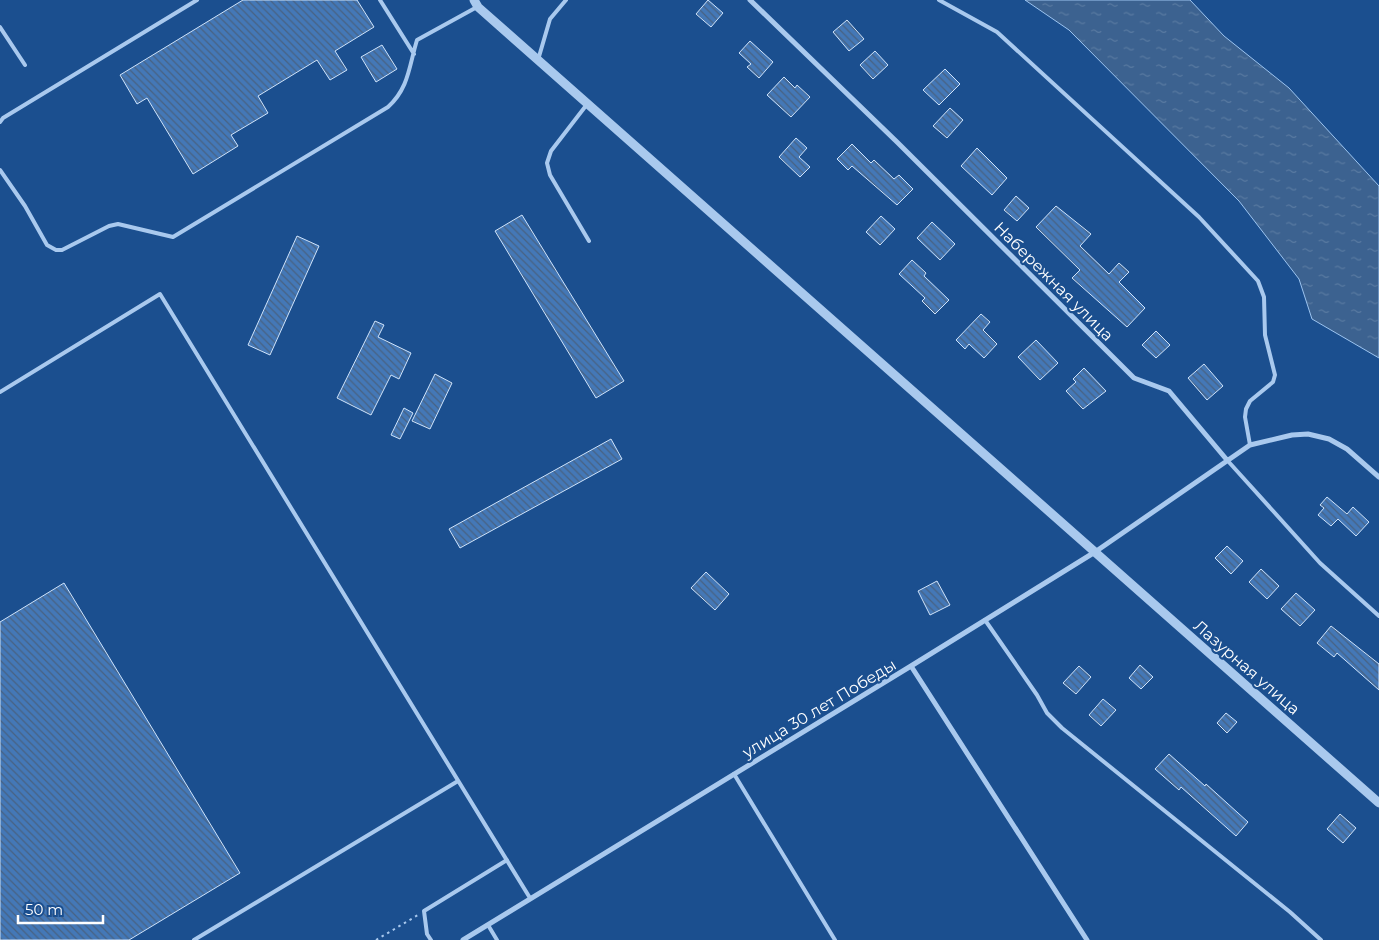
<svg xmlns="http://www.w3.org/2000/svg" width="1379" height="940" viewBox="0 0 1379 940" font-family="Montserrat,sans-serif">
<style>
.water{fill:url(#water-ripples);stroke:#9cc4f0}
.building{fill:url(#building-back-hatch);stroke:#cfe3fa}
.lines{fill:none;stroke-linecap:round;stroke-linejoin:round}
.path{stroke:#a9c9ee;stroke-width:2;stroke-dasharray:2.5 4;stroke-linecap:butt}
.service{stroke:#a9c9ee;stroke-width:4}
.minor{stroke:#a9c9ee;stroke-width:5}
.tertiary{stroke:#a9c9ee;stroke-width:9}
.labels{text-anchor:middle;stroke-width:4.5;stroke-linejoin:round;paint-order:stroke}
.street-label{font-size:16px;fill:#fff;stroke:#1b4f8f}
</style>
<defs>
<pattern id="water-ripples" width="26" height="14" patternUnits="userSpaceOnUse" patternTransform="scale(1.25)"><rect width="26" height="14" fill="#3c6290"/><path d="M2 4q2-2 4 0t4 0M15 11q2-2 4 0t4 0" fill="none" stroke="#597aa1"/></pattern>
<pattern id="building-back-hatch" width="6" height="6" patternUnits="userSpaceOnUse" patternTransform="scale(1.25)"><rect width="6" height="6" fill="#4478b7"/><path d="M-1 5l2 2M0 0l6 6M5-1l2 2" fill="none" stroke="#486282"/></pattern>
</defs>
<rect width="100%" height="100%" fill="#1b4f8f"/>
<!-- water -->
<path class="water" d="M1025 0H1190L1224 36 1289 88 1379 186V358L1312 319 1299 279 1239 201 1069 30Z"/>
<!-- building -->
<path class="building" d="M243 0H357L374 27 335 51 347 70 330 80 317 60 258 96 268 113 231 135 238 146 193 174 147 98 137 104 120 75Z
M708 0 723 13 711 27 696 14Z
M847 20 864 39 849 51 833 32Z
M750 41 773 62 759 78 747 67 751 64 739 53Z
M382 45 397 69 376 82 361 57Z
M875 51 888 65 873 79 860 65Z
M945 69 960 84 939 105 923 90Z
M784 77 795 88 797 85 810 97 791 117 767 95Z
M950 108 963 120 947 138 933 126Z
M796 138 807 148 799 157 810 167 800 177 779 157Z
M852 144 871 163 874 160 894 179 899 175 913 189 897 205 852 166 848 170 837 159Z
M977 148 1007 178 992 195 961 166Z
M1016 196 1029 208 1017 221 1004 210Z
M1056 206 1091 234 1080 246 1109 274 1119 263 1129 272 1119 282 1145 308 1127 327 1072 278 1080 270 1036 227Z
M522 215 624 381 596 398 495 231Z
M881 216 895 229 880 245 866 232Z
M932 222 955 244 940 260 917 238Z
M297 236 319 246 270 355 248 345Z
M912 260 926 273 924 276 949 300 935 314 922 301 925 298 899 274Z
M981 314 990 322 983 330 997 344 984 358 969 344 965 349 956 340Z
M375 321 384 325 378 337 411 353 399 379 391 375 371 415 337 398Z
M1156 331 1170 345 1156 358 1142 345Z
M1036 340 1058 363 1040 380 1018 357Z
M1204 364 1223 386 1207 400 1188 378Z
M1084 368 1106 391 1083 409 1066 391 1076 382 1073 379Z
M435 374 452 383 430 429 412 421Z
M404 408 413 413 400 439 391 435Z
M611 439 622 459 460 548 449 529Z
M1327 497 1347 514 1353 507 1369 522 1356 536 1338 519 1331 526 1318 515 1324 508 1320 505Z
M1227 546 1243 561 1231 574 1215 558Z
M1261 569 1279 586 1267 599 1249 582Z
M706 572 729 594 715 610 691 588Z
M937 581 950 605 930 615 918 591Z
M64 583 240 873 129 940H0V622Z
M1296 593 1315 610 1300 626 1281 609Z
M1331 626 1379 664V690L1337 653 1334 657 1317 643Z
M1140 665 1153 677 1141 689 1129 678Z
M1079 666 1091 677 1076 694 1063 683Z
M1103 699 1116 710 1101 726 1089 715Z
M1226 713 1237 722 1227 733 1217 723Z
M1169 754 1205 786 1206 784 1248 822 1236 836 1181 787 1179 790 1155 769Z
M1340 814 1356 828 1343 843 1327 829Z"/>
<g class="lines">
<!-- path -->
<path class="path" d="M376 940 418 915"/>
<!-- service -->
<path class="service" d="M380 0 414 54
M939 0 997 32 1199 217 1258 281 1264 297 1265 335 1275 375 1273 382 1250 401 1246 409 1245 417 1250 445
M0 27 25 65
M538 60 550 19 566 0
M588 103 551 151 547 163 550 175 589 241
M0 122 3 118 197 0
M0 170 25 206 47 245 56 250H62L109 226 118 224 173 237 388 107C409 88 409 66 417 40L477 7
M0 392 160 294 530 898
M1227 460 1320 563 1379 616
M985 620 1037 695 1047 713 1062 728 1290 912 1321 940
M734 774 835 940
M488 925 497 940
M194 940 458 781
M431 940 427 934 424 911 507 860"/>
<!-- minor -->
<path class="minor" d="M750 0 897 142 1134 378 1169 391 1227 460
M911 666 1095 552 1250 445 1292 435 1308 434 1329 439 1347 449 1379 477
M463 940 911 666 1087 940"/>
<!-- tertiary -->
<path class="tertiary" d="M474 0 478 7 1379 803"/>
</g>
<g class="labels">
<!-- street labels -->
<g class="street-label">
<text transform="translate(1054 281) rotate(45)" y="6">Набережная улица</text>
<text transform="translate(1247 667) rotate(41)" y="6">Лазурная улица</text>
<text transform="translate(819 708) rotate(-31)" y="6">улица 30 лет Победы</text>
</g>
</g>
<!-- scale -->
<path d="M18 915v8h85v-8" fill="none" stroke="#ffffff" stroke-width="2.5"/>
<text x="25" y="915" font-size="15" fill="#ffffff" stroke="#1b4f8f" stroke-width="4" paint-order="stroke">50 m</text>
</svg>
